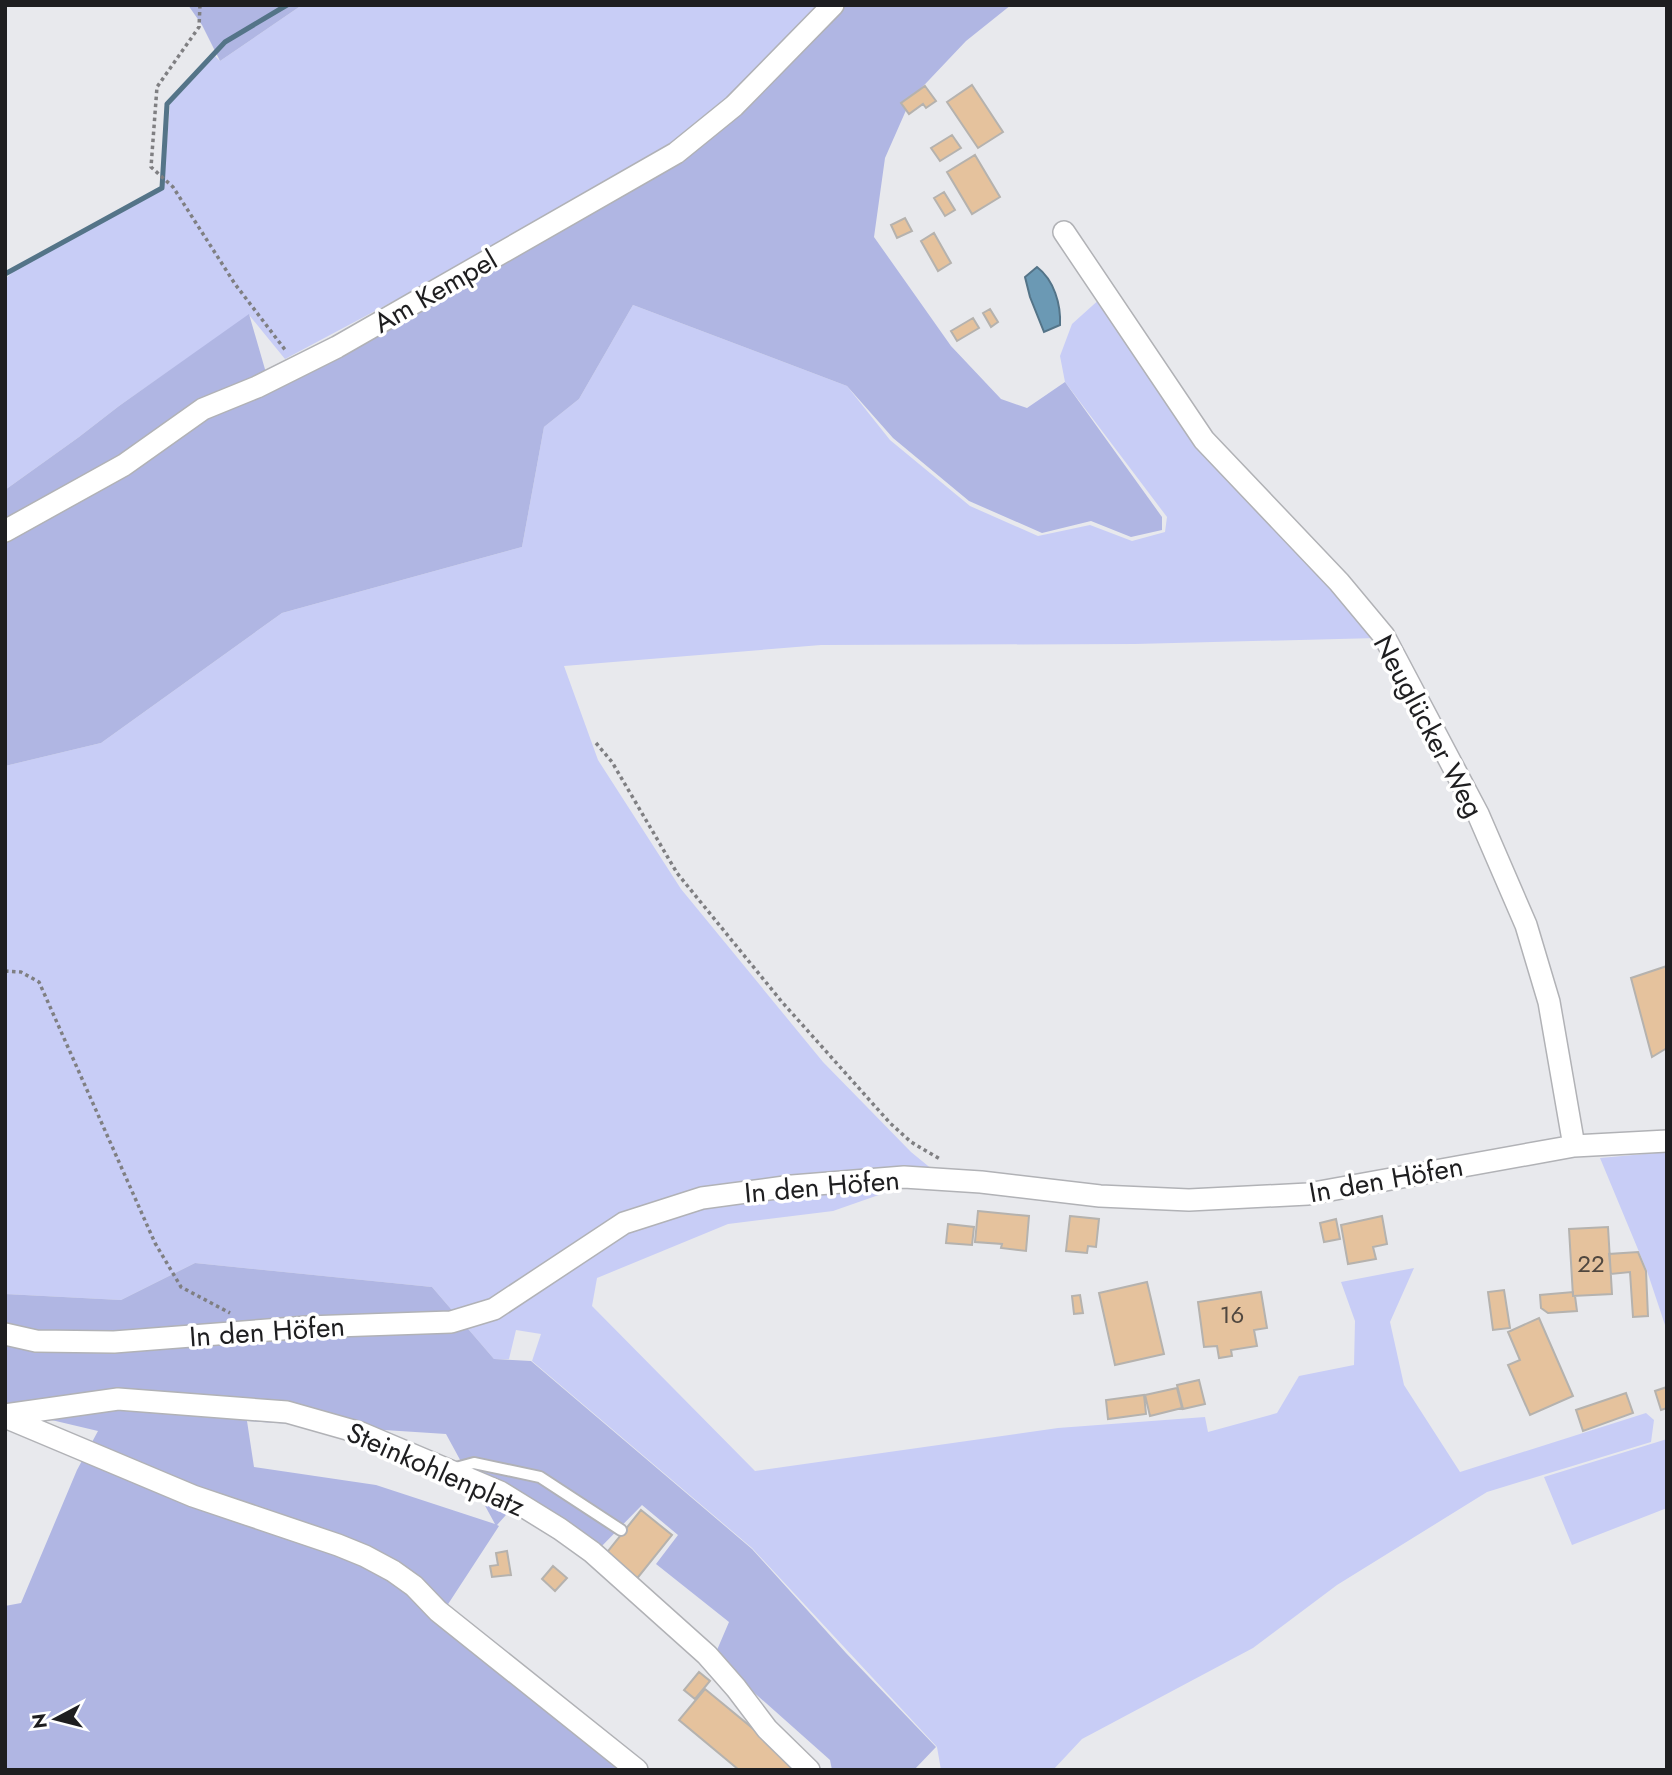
<svg xmlns="http://www.w3.org/2000/svg" width="1672" height="1775" viewBox="0 0 1672 1775" font-family="Jost,sans-serif">
<style>
.green{fill:#c8cdf6}
.forest{fill:#b0b6e3;fill-rule:evenodd}
.water{fill:#6b99b4;stroke:#547488;stroke-width:2}
.lines{fill:none;stroke-linecap:round;stroke-linejoin:round}
.stream{stroke:#547488;stroke-width:5}
.building{fill:#e5c29d;stroke:#b5b2ae;stroke-width:2}
.service-casing{stroke:#b1b2b6;stroke-width:14}
.minor-casing{stroke:#b1b2b6;stroke-width:24}
.path{stroke:#7f7f82;stroke-width:3.5;stroke-dasharray:3.5 3.5;stroke-linecap:butt}
.service{stroke:#fff;stroke-width:10}
.minor{stroke:#fff;stroke-width:21}
.labels{text-anchor:middle;stroke-width:7;stroke-linejoin:round;paint-order:stroke}
.number-label{font-size:24px;fill:#50473f}
.street-label{font-size:28px;fill:#1e1e20;stroke:#fff}
</style>
<rect width="100%" height="100%" fill="#e8e9ed"/>
<!-- green -->
<path class="green" d="M302 5H828L698 129 615 183 285 359 249 315 119 406 79 437 5 490V279L23 263 163 190 170 104 215 56 220 61Z
M1102 297 1153 376 1378 638 1135 644 821 645 564 666 598 760 681 889 823 1062 911 1152 933 1170 893 1190 833 1211 728 1224 597 1278 592 1306 755 1471 1058 1428 1205 1417 1208 1432 1277 1413 1299 1376 1354 1365 1355 1321 1341 1282 1414 1268 1390 1322 1404 1385 1460 1472 1646 1413 1654 1420 1651 1442 1487 1492 1337 1585 1253 1648 1082 1739 1053 1770H941L937 1747 752 1548 532 1361 541 1334 516 1330 509 1359H494L432 1287 195 1263 121 1300 5 1294V766L101 743 282 613 522 547 544 427 579 399 633 305 847 386 890 440 970 506 1038 536 1090 525 1132 541 1165 532 1167 517 1065 382 1060 356 1072 324Z
M1667 1152V1331L1647 1271 1600 1158Z
M1667 1439V1508L1572 1545 1544 1477Z"/>
<!-- forest -->
<path class="forest" d="M188 5H302L220 61 202 25Z
M837 5H1011L966 41 911 99 885 158 874 237 951 346 1001 399 1027 408 1065 382 1162 517V530L1131 537 1091 521 1042 533 969 501 893 438 847 386 633 305 579 399 544 427 522 547 282 613 101 743 5 766V490L79 437 119 406 249 314 271 390 648 178Z
M195 1263 432 1287 494 1359 531 1361 752 1549 846 1653 936 1747 914 1770H832L830 1760 714 1657 729 1622 656 1564 678 1535 642 1505 598 1550 523 1496 497 1525 499 1526 439 1618 628 1770H5V1606L21 1603 77 1470 98 1431 5 1409V1294L121 1300ZM247 1421 446 1434 495 1524 376 1485 254 1467Z"/>
<!-- water -->
<path class="water" d="M1037 267C1054 280 1061 304 1060 325L1044 332 1030 297 1025 277Z"/>
<g class="lines">
<!-- stream -->
<path class="stream" d="M5 274 162 188 167 104 225 42 287 5"/>
</g>
<!-- building -->
<path class="building" d="M972 85 1003 132 978 148 947 102Z
M925 86 936 101 926 108 923 104 909 114 901 103Z
M952 135 961 148 940 161 931 148Z
M975 155 1000 197 972 214 947 172Z
M944 192 955 210 945 216 934 198Z
M905 218 912 231 897 238 891 225Z
M934 233 951 263 938 271 921 241Z
M990 309 998 322 991 327 983 313Z
M973 318 979 328 957 341 951 331Z
M1667 966V1048L1652 1057 1631 978Z
M978 1211 1029 1216 1026 1251 1001 1248 1002 1244 975 1242Z
M1070 1216 1099 1219 1096 1247 1088 1246 1087 1253 1066 1251Z
M1382 1216 1387 1244 1373 1247 1376 1259 1348 1264 1341 1225Z
M1336 1219 1340 1239 1324 1242 1320 1223Z
M948 1224 974 1227 972 1245 946 1243Z
M1608 1227 1612 1294 1573 1296 1569 1229Z
M1638 1252 1646 1271 1648 1316 1633 1317 1630 1272 1611 1274 1609 1254Z
M1147 1282 1164 1354 1115 1365 1099 1293Z
M1504 1290 1510 1328 1493 1330 1488 1292Z
M1261 1292 1267 1328 1254 1330 1257 1346 1231 1350 1232 1356 1219 1358 1217 1346 1204 1347 1198 1302Z
M1573 1292V1296H1575L1577 1311 1548 1313 1541 1308 1540 1295Z
M1080 1295 1083 1313 1074 1314 1072 1296Z
M1539 1318 1573 1396 1530 1415 1508 1365 1520 1360 1508 1332Z
M1199 1380 1205 1404 1183 1409 1177 1385Z
M1667 1387V1408L1661 1410 1655 1391Z
M1177 1388 1182 1408 1150 1416 1145 1395Z
M1626 1393 1633 1413 1583 1431 1576 1410Z
M1144 1395 1146 1414 1108 1419 1106 1400Z
M641 1510 672 1535 635 1581 604 1556Z
M507 1551 511 1575 492 1577 490 1566 498 1565 496 1553Z
M553 1566 567 1578 555 1591 542 1579Z
M699 1672 710 1681 695 1699 684 1690Z
M705 1689 796 1764 791 1770H739L679 1720Z"/>
<g class="lines">
<!-- service casing -->
<g class="service-casing">
<path id="service" d="M452 1469 474 1463 540 1477 621 1530"/>
</g>
<!-- minor casing -->
<g class="minor-casing">
<path id="minor" d="M1064 232 1204 440 1339 582 1384 636 1478 814 1526 925 1549 1002 1574 1146
M5 531 124 465 203 409 257 387 337 347 676 153 734 106 833 5
M5 1334 36 1341 114 1342 307 1327 451 1322 494 1309 624 1223 702 1198 792 1186 904 1177 981 1182 1100 1196 1189 1200 1308 1194 1574 1146 1667 1141
M5 1415 118 1399 287 1412 361 1433 500 1492 560 1529 592 1552 707 1655 736 1688 767 1729 809 1770
M5 1417 193 1496 338 1545 365 1556 393 1571 414 1586 438 1611 637 1770"/>
</g>
<!-- path -->
<path class="path" d="M200 5 199 27 157 87 151 167 173 187 235 284 286 351
M596 743 612 762 677 873 782 1002 890 1123 911 1142 940 1159
M5 971 21 972 39 982 155 1243 181 1287 230 1313"/>
<!-- service -->
<use href="#service" class="service"/>
<!-- minor -->
<use href="#minor" class="minor"/>
</g>
<g class="labels">
<!-- number labels -->
<g class="number-label">
<text x="1591" y="1272">22</text>
<text x="1232" y="1323">16</text>
</g>
<!-- street labels -->
<g class="street-label">
<text transform="translate(435 291) rotate(-30)" y="10">Am Kempel</text>
<text transform="translate(1429 726) rotate(62)" y="10">Neuglücker Weg</text>
<text transform="translate(1386 1179) rotate(-10)" y="10">In den Höfen</text>
<text transform="translate(822 1186) rotate(-5)" y="10">In den Höfen</text>
<text transform="translate(267 1331) rotate(-4)" y="10">In den Höfen</text>
<text transform="translate(436 1469) rotate(24)" y="10">Steinkohlenplatz</text>
</g>
</g>
<!-- border -->
<rect width="1672" height="1775" fill="none" stroke="#1e1e20" stroke-width="14"/>
<!-- north arrow -->
<g transform="translate(56 1719) rotate(263)" stroke="#ffffff" stroke-width="5" paint-order="stroke">
<path d="M0-5L12 26L0 18L-12 26Z" fill="#1e1e20"/>
<text y="-10" font-size="19" font-weight="bold" text-anchor="middle" fill="#1e1e20">N</text>
</g>
</svg>
